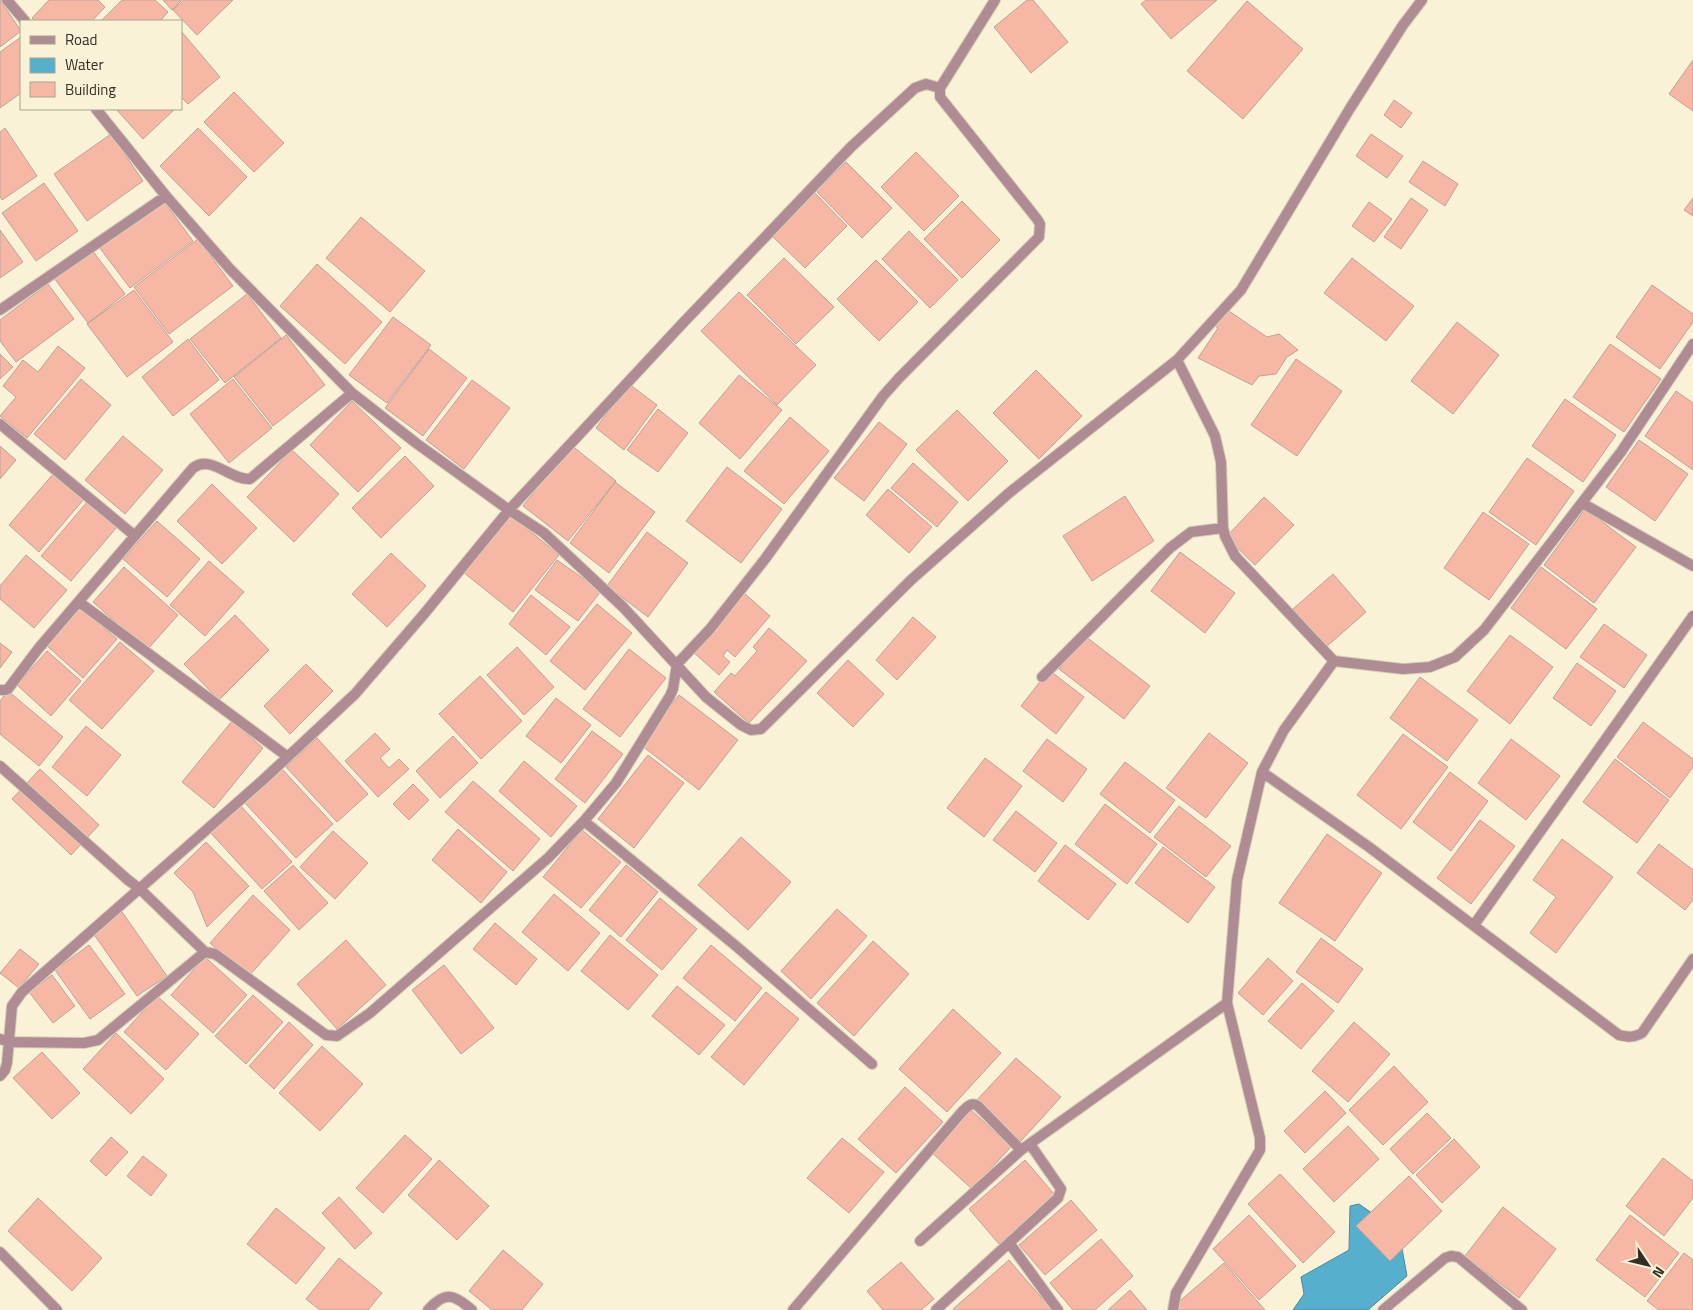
<svg xmlns="http://www.w3.org/2000/svg" width="1693" height="1310" viewBox="0 0 1693 1310" font-family="'Titillium Web',sans-serif">
<style>
.water{fill:#55afcd;stroke:#4a899b}
.building{fill:#f6b8a5;stroke:#bea199}
.lines{fill:none;stroke-linecap:round;stroke-linejoin:round}
.street-casing{stroke:#d6cfb7;stroke-width:12}
.street{stroke:#af8c94;stroke-width:10}
</style>
<rect width="100%" height="100%" fill="#faf2d7"/>
<!-- water -->
<path class="water" d="M1359 1204 1399 1232 1407 1276 1368 1310H1293L1304 1294 1301 1277 1349 1250 1350 1206Z"/>
<!-- building -->
<path class="building" d="M0 0 21 31 0 47Z
M49 0H98L105 7 92 21H35L32 18Z
M122 0H155L168 12 160 21H101Z
M163 0H182L172 10Z
M184 0H233L197 35 173 10Z
M1027 0H1033L1068 42 1031 73 994 27Z
M1146 0H1217L1171 39 1141 4Z
M1247 1 1303 49 1243 119 1187 71Z
M181 31 220 77 188 104 181 97Z
M21 37V93L0 108V52Z
M1693 60V111L1669 94Z
M234 92 284 143 254 172 204 122Z
M1394 100 1412 113 1401 128 1384 115Z
M116 109H175L143 139Z
M5 128 37 176 2 200 0 196V132Z
M198 128 247 177 209 216 160 166Z
M111 134 143 181 87 221 54 174Z
M1371 134 1403 156 1387 178 1356 156Z
M916 152 959 196 924 231 881 187Z
M1423 161 1458 184 1445 206 1409 182Z
M846 162 892 208 862 238 816 191Z
M44 183 78 231 36 261 2 213Z
M813 191 847 226 805 268 770 234Z
M1411 198 1428 210 1401 249 1384 237Z
M1693 198V216L1684 210Z
M162 199 193 241 130 288 99 247Z
M962 201 1000 240 962 278 924 239Z
M1369 202 1392 219 1374 242 1352 226Z
M361 217 425 271 390 312 326 258Z
M0 230 23 262 0 278Z
M909 231 958 280 930 308 882 259Z
M198 239 233 286 169 334 134 287Z
M92 250 125 294 88 323 54 278Z
M784 258 834 307 796 344 747 295Z
M1352 258 1414 306 1386 341 1324 293Z
M876 260 918 302 879 341 837 299Z
M317 264 382 322 345 364 280 306Z
M48 284 74 319 16 362 0 341V320Z
M1652 285 1693 314V322L1660 369 1616 337Z
M134 290 173 342 127 377 87 324Z
M739 292 816 365 777 405 701 331Z
M247 294 281 338 225 383 190 339Z
M1226 309 1267 337 1279 334 1298 350 1287 357 1276 374 1259 376 1252 385 1198 358 1218 328 1215 326Z
M393 317 431 345 387 403 349 375Z
M1457 322 1499 355 1453 414 1411 381Z
M286 335 325 385 273 426 234 377Z
M188 339 219 380 173 416 142 377Z
M1610 344 1661 379 1624 432 1573 397Z
M58 346 85 368 27 438 0 416 16 397 3 386 23 360 38 372Z
M429 349 467 378 423 436 385 408Z
M0 354 13 367 0 379Z
M1296 359 1342 391 1297 456 1251 425Z
M1036 370 1082 416 1039 459 993 413Z
M739 375 782 410 740 459 699 423Z
M81 379 111 405 65 460 34 434Z
M233 379 272 428 229 463 190 414Z
M472 380 510 408 464 469 426 440Z
M629 384 657 405 624 450 596 428Z
M1676 391 1693 403V470L1645 436Z
M1565 399 1616 435 1583 482 1532 446Z
M352 401 401 448 358 492 310 445Z
M658 409 688 433 658 472 627 450Z
M957 410 1008 461 968 501 916 450Z
M790 417 829 451 784 504 744 471Z
M879 422 907 444 864 501 834 478Z
M123 436 163 470 125 514 85 480Z
M1639 440 1688 474 1655 521 1606 487Z
M571 445 616 481 568 541 523 506Z
M0 446 16 460 0 479Z
M292 450 339 494 294 542 247 497Z
M405 456 434 486 381 538 352 508Z
M1527 458 1574 491 1536 545 1489 512Z
M913 463 958 502 937 527 891 488Z
M727 467 782 509 741 563 686 521Z
M54 473 84 499 39 552 9 525Z
M615 482 655 512 609 573 570 543Z
M212 484 257 528 222 564 177 521Z
M888 489 932 527 909 553 866 515Z
M1125 496 1154 541 1092 581 1063 536Z
M1264 497 1294 525 1255 565 1226 537Z
M87 502 117 527 71 581 41 556Z
M1585 509 1636 547 1594 603 1544 565Z
M1483 512 1529 544 1489 600 1444 568Z
M509 514 559 555 513 612 463 572Z
M157 521 200 559 167 597 123 559Z
M647 532 688 563 648 617 607 586Z
M1180 552 1235 593 1205 633 1151 591Z
M391 553 426 586 387 627 352 594Z
M26 555 67 590 34 628 0 599V586Z
M557 560 601 591 578 621 535 590Z
M209 561 244 592 205 636 170 605Z
M124 567 178 615 147 650 93 602Z
M1541 567 1597 609 1566 649 1511 608Z
M1333 574 1366 612 1326 647 1293 609Z
M744 593 770 616 735 657 727 650 723 656 730 662 719 675 693 652Z
M531 595 570 627 546 655 509 624Z
M597 604 632 633 585 690 550 661Z
M80 607 117 639 83 678 46 645Z
M235 615 269 650 219 700 184 664Z
M913 617 936 637 897 680 876 660Z
M1604 624 1647 655 1624 688 1580 657Z
M769 628 807 661 749 723 714 692 731 673 735 676 757 651 753 647Z
M1510 635 1553 667 1510 724 1467 691Z
M1085 636 1150 686 1124 719 1059 669Z
M120 642 154 671 102 729 69 700Z
M0 643 12 652 0 668Z
M517 647 554 687 524 715 487 675Z
M629 649 666 678 620 737 583 709Z
M47 651 81 681 51 716 17 685Z
M848 660 884 694 853 727 817 693Z
M1577 663 1616 691 1591 726 1553 698Z
M306 664 333 691 290 734 264 706Z
M1049 670 1084 697 1056 734 1021 706Z
M480 676 522 721 481 759 439 714Z
M1420 677 1478 720 1447 761 1390 718Z
M8 691 63 737 39 766 0 734V701Z
M679 695 738 740 699 790 641 745Z
M556 698 591 725 561 763 526 736Z
M232 721 263 748 214 808 182 782Z
M1643 722 1693 759V767L1670 798 1617 757Z
M86 726 121 755 87 796 52 767Z
M592 731 623 754 585 803 555 779Z
M375 733 390 749 380 758 389 768 399 759 409 769 378 797 345 761Z
M1209 733 1248 763 1206 818 1166 788Z
M1403 734 1448 767 1401 829 1357 795Z
M453 736 478 763 440 798 416 771Z
M317 738 368 794 337 822 286 767Z
M1047 739 1087 769 1063 802 1023 771Z
M1511 739 1560 776 1526 820 1478 783Z
M648 755 684 783 634 848 598 819Z
M985 758 1022 786 984 837 947 808Z
M1615 759 1669 800 1637 843 1583 802Z
M524 761 577 806 551 837 499 791Z
M1125 762 1175 800 1150 833 1100 794Z
M40 769 99 825 71 855 12 799Z
M282 769 333 824 296 858 245 803Z
M1450 772 1488 801 1451 851 1413 822Z
M473 781 540 839 513 871 445 812Z
M413 784 429 800 409 820 393 804Z
M239 804 292 862 262 889 209 831Z
M1105 804 1157 844 1127 884 1075 844Z
M1179 806 1231 846 1206 877 1154 837Z
M1016 811 1057 843 1035 872 993 840Z
M1480 820 1515 846 1471 904 1437 878Z
M458 829 507 872 481 903 432 860Z
M582 830 621 862 581 908 543 877Z
M333 831 368 863 335 899 300 867Z
M1327 834 1382 873 1335 941 1279 903Z
M741 837 791 882 748 930 698 885Z
M1562 839 1613 877 1556 953 1530 933 1556 897 1533 880Z
M206 842 249 886 207 927 193 892 174 873Z
M1659 844 1693 870V900L1685 910 1637 873Z
M1065 845 1116 884 1088 920 1038 881Z
M1163 847 1215 887 1188 923 1135 883Z
M293 865 328 903 299 930 264 891Z
M626 865 658 892 621 937 589 910Z
M554 894 600 933 568 971 522 932Z
M253 895 290 930 248 977 210 943Z
M660 898 697 929 662 970 626 940Z
M837 909 867 936 811 999 781 971Z
M122 912 167 976 137 996 93 933Z
M495 923 537 959 516 985 473 949Z
M610 935 658 975 628 1010 581 971Z
M1321 938 1363 969 1338 1003 1296 972Z
M346 940 386 985 337 1029 297 984Z
M873 941 909 974 854 1036 817 1003Z
M89 945 125 994 90 1019 55 970Z
M711 945 762 988 735 1021 683 978Z
M20 949 39 964 19 988 0 973Z
M205 957 247 995 213 1033 171 995Z
M1268 958 1293 981 1263 1015 1238 993Z
M444 965 494 1028 461 1054 412 990Z
M52 975 75 1006 53 1023 29 992Z
M1302 983 1334 1011 1301 1049 1268 1021Z
M677 986 725 1025 699 1055 652 1016Z
M766 992 799 1019 744 1085 711 1057Z
M253 995 283 1022 246 1064 215 1036Z
M157 996 199 1034 166 1070 124 1032Z
M953 1009 1001 1053 947 1112 899 1069Z
M289 1022 313 1045 274 1089 249 1066Z
M1354 1022 1390 1054 1348 1102 1312 1071Z
M116 1033 164 1079 131 1114 83 1069Z
M322 1046 363 1084 320 1131 279 1093Z
M42 1052 80 1093 52 1119 13 1078Z
M1016 1058 1061 1097 1021 1141 976 1101Z
M1394 1066 1428 1102 1383 1145 1349 1110Z
M905 1087 943 1122 896 1173 858 1139Z
M1325 1091 1346 1113 1305 1153 1284 1131Z
M970 1109 1011 1147 972 1189 930 1151Z
M1427 1113 1451 1138 1413 1174 1390 1149Z
M1348 1126 1379 1159 1334 1202 1303 1169Z
M405 1135 432 1159 383 1213 356 1188Z
M111 1137 128 1152 106 1176 90 1161Z
M842 1138 884 1172 849 1213 807 1178Z
M1454 1139 1480 1167 1442 1203 1416 1175Z
M143 1156 167 1175 151 1196 127 1176Z
M1663 1158 1693 1181V1198L1664 1236 1626 1206Z
M439 1160 489 1206 457 1240 408 1195Z
M1025 1160 1055 1195 999 1244 969 1209Z
M1280 1174 1335 1232 1303 1263 1248 1204Z
M1409 1176 1442 1211 1390 1261 1356 1226Z
M339 1197 372 1233 355 1249 322 1213Z
M38 1198 102 1258 72 1291 8 1231Z
M1071 1200 1097 1230 1045 1275 1019 1245Z
M1503 1207 1556 1249 1519 1298 1465 1256Z
M276 1208 325 1248 296 1284 247 1244Z
M1249 1215 1296 1266 1259 1300 1213 1249Z
M1630 1215 1679 1253 1645 1297 1596 1260Z
M1101 1239 1133 1276 1095 1310H1073L1050 1283Z
M503 1250 543 1284 522 1310H492L469 1291Z
M1684 1253 1693 1260V1310H1659L1647 1301Z
M339 1258 382 1293 368 1310H320L306 1299Z
M1009 1260 1052 1310H955L953 1309Z
M901 1262 934 1299 921 1310H883L867 1291Z
M1224 1263 1265 1310H1177L1174 1306Z
M1130 1290 1147 1310H1108Z"/>
<g class="lines">
<!-- street casing -->
<g class="street-casing">
<path id="street" d="M7 0 25 21
M1422 0 1403 25 1349 110 1241 290 1177 360 1215 436 1221 462 1223 528 1225 536 1235 556 1334 661 1403 669 1430 667 1455 657 1484 630 1621 452 1693 344
M96 109 166 196 230 269 352 393 416 443 509 510 544 533 623 607 706 697 741 725 751 730 761 729 911 580 1009 493 1177 360
M0 310 166 196
M0 424 135 536
M1582 503 1693 566
M79 602 288 757
M1042 677 1170 548 1191 532 1223 528
M0 690H5L8 689 38 649 193 468C211 454 230 480 250 479L352 393
M0 766 128 880 140 889 205 952
M1262 772 1369 847 1619 1035C1628 1037 1633 1038 1642 1033L1693 959
M584 821 736 946 872 1064
M1474 925 1693 616
M0 1039 9 1042 84 1043 98 1040 205 952 215 954 222 959 326 1035 337 1036 370 1013 548 858 584 821 616 783 670 696 673 689 677 664 710 629 765 559 883 396 899 378 1039 237 1040 224 1037 219 940 97V88L995 0
M0 1076 5 1070 7 1063 12 1006 22 992 263 780 355 694 424 614 509 510 682 324 851 147 915 88 926 84 940 88
M920 1241 1021 1150 1227 1003 1237 880 1262 772 1284 730 1334 661
M1010 1244 1058 1310
M0 1252 57 1310
M428 1310C445 1291 454 1294 472 1310
M793 1310 961 1113C966 1108 971 1101 978 1106L1021 1150
M936 1310 1058 1198 1061 1189 1030 1144
M1173 1310 1176 1293 1260 1150V1138L1227 1003
M1383 1310 1445 1258 1451 1256 1458 1257 1522 1310"/>
</g>
<!-- street -->
<use href="#street" class="street"/>
</g>
<!-- legend -->
<rect x="20" y="20" width="162" height="90" fill="#faf2d7" stroke="#aaa490"/>
<rect x="30" y="36" width="25" height="8" fill="#af8c94" stroke="#aaa490"/>
<text x="65" y="45" font-size="15" fill="#322f25">Road</text>
<rect x="30" y="58" width="25" height="15" fill="#55afcd" stroke="#aaa490"/>
<text x="65" y="70" font-size="15" fill="#322f25">Water</text>
<rect x="30" y="82" width="25" height="15" fill="#f6b8a5" stroke="#aaa490"/>
<text x="65" y="95" font-size="15" fill="#322f25">Building</text>
<!-- north arrow -->
<g transform="translate(1648 1265) rotate(125)" stroke="#faf2d7" stroke-width="4" paint-order="stroke">
<path d="M0-4L9 19L0 12L-9 19Z" fill="#322f25"/>
<text y="-8" font-size="14" font-weight="bold" text-anchor="middle" fill="#322f25">N</text>
</g>
</svg>
